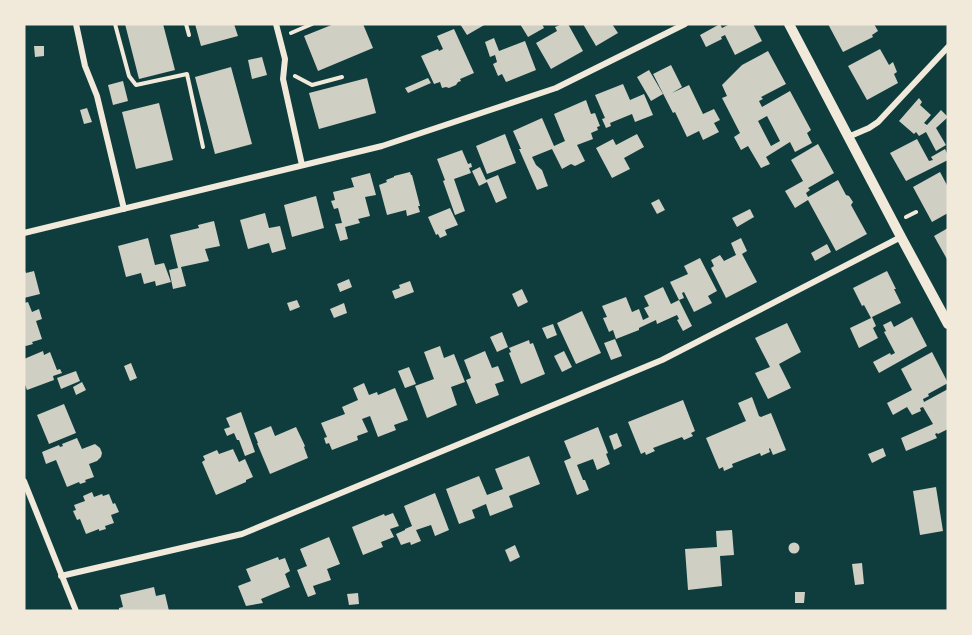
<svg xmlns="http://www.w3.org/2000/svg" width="972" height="635" viewBox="0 0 972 635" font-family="Georgia,serif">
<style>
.building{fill:#cfcfc3;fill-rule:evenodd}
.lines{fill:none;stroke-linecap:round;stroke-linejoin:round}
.path{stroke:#f1e9da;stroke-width:4}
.minor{stroke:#f1e9da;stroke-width:6}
.tertiary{stroke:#f1e9da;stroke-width:10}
</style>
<rect width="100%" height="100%" fill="#0f3d3e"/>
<!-- building -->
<path class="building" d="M125 24H163L175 70 139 79Z
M195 24H234L238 36 201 46Z
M334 24H363L373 48 318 71 304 36Z
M460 24H486L467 35Z
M520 24H542L544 28 528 37Z
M562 24H568L583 51 551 69 536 43 557 31 555 27Z
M583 24H612L618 33 596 46Z
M720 24 722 28 730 24H753L762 41 735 55 725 35 721 37 722 39 706 47 700 35Z
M828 24H874L878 31 872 35 873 37 843 52Z
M454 29 474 73 460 79 461 81 458 82 456 85 449 88 446 87 442 88 440 82 434 84 421 56 438 49 439 51 443 49 437 36Z
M494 38 499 51 525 41 536 70 506 82 502 74 498 76 493 64 497 62 495 55 490 57 485 42Z
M34 46H44V56L35 57Z
M880 49 889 65 893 62 897 72 894 74 898 83 867 100 848 66Z
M768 51 786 84 761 97 763 99 759 101 762 107 790 91 811 130 807 133 812 143 795 152 790 142 766 157 770 164 761 168 748 146 741 150 734 137 740 133 722 98 727 96 722 85 742 65ZM767 116 780 141 771 146 758 121Z
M262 57 267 75 252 79 248 60Z
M671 65 682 87 672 93 689 85 703 114 714 109 720 120 714 123 719 132 703 140 699 131 687 137 675 112 673 113 653 74Z
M231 67 252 144 215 154 195 77Z
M649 70 663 94 651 101 637 77Z
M367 78 376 113 319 129 309 93Z
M428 78 431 83 408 93 405 88Z
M123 81 128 101 113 105 108 85Z
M623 84 630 100 644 94 653 115 635 122 632 114 610 123 611 126 606 128 602 119 605 118 595 95Z
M919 98 922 102 920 105 931 115 924 123 927 125 941 110 948 117 936 128 946 145 936 151 926 132 919 136 916 132 914 134 899 121Z
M586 100 591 114 595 113 600 126 597 127 598 130 591 133 593 139 577 145 585 161 575 166 571 164 562 169 552 149 532 157 536 165 542 170 548 186 537 190 519 149H521L513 131 542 118 554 146 565 141 554 114Z
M159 103 173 160 136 169 122 112Z
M87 108 92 122 84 124 80 110Z
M505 134 516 163 487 174 476 146Z
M637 134 644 147 624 158 630 169 612 178 596 148 613 139 616 145Z
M917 139 929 161 933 160 931 157 945 149 948 155V160L906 181 890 153Z
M818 144 834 173 808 188 810 190 806 193 808 197 838 180 846 195 849 196 853 202 851 205 867 234 836 251 808 200 795 208 785 191 803 181 791 160Z
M462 150 468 164 471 163 472 167 469 168 471 173 454 179 465 211 455 215 443 181 445 180 437 159Z
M480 167 486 180 498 175 507 198 496 203 487 182 479 186 472 171Z
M410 172 411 175H412L420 206H418L420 212 407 216 406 210 387 215 379 185 387 182 386 180 394 177V176Z
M940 172 948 187V213L932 222 913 187Z
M370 173 376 195 365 197 370 216 358 219 360 223 345 227 348 239 340 241 335 224 342 223 338 208 334 209 331 201 335 200 333 192 354 187 351 178Z
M316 196 324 228 292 237 284 205Z
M659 199 665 210 657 214 651 203Z
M450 208 458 225 445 230 447 235 440 238 438 234 436 235 428 217Z
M750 209 754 217 737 227 732 218Z
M265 213 269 228 280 226 286 249 272 253 269 243 248 249 240 220Z
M214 221 220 246 205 249 209 261 181 267 186 286 173 289 169 270 178 268 170 235 199 228 198 225Z
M948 228V261L934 236Z
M148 238 155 265 164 263 171 282 156 286 155 281 144 284 141 273 126 277 118 246Z
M741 238 747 251 742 254 757 282 726 298 711 268 714 266 711 260 720 255 724 261 736 255 731 243Z
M827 244 831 252 815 261 811 253Z
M700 258 717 291 708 296 712 303 694 312 684 292 682 293 684 298 679 300 670 282 688 274 684 266Z
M24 269 26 273 34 271 40 294 24 298Z
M887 271 896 289H894L901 303 872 317 876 326 873 328 878 338 859 348 850 328 871 318 864 305 862 306 853 288Z
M349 279 352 287 340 292 337 284Z
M410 281 414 292 395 299 392 291 400 288 399 285Z
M663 287 671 304 679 300 692 326 683 331 677 320 679 319 677 315 657 324 656 320 639 328V330L616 339 613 330 609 332 603 318 607 317 602 306 626 297 632 312 639 309 643 320 649 317 644 308 649 306 644 296Z
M522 289 528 302 518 307 512 294Z
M297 300 300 307 290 311 287 303Z
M28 302 32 312 39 309 42 319 36 321 42 339 32 342 33 344 26 346 24 345V303Z
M344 303 347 313 334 318 330 309Z
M582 311 601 353 576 364 557 323Z
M912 317 927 346 879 373 873 362 890 353 891 355 895 353 884 332 886 331 883 325 891 321 894 327Z
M787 323 801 352 779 364 791 388 768 399 755 373 770 367 755 338Z
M553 324 557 335 547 339 542 328Z
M502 332 508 347 497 352 490 337Z
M615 339 622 356 611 360 604 343Z
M529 340 530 344 533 343 545 374 521 384 509 353 511 352 509 348Z
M440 346 444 358 454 354 465 382 451 387 457 405 427 418 415 386 434 379 424 352Z
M43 351 44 355 50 352 57 370 60 369 62 373 53 376 54 380 27 390 24 382V359Z
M485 351 492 368 498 366 504 381 495 384 499 395 476 404 466 380 471 378 464 360Z
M564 351 572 367 562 372 554 356Z
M932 352 948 383 928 394 929 396 923 399 924 402 948 389V429L938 434 937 433 935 434 937 438 906 451 901 438 933 424 923 407 920 408 921 411 912 415 907 407 893 415 887 403 912 390 901 369Z
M131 363 137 378 130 381 124 366Z
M409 367 416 384 405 388 398 371Z
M76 371 80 381 61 389 57 378Z
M82 382 86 390 76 395 73 387Z
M364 383 369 395 377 392 378 395 395 388 408 420 394 425 396 430 378 437 370 416 362 419 368 432 357 436 358 440 332 450 329 443 326 444 324 438 327 437 321 423 345 414 342 407 358 400 353 388Z
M752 397 759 416 761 417 771 413 786 450 773 455 770 448 769 449 770 452 761 456 760 453 732 464 733 467 724 471 723 467 719 469 706 438 746 421 738 403Z
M683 400 695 431 691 433 693 436 684 440 682 437 653 448 655 451 646 455 645 452 641 454 628 422Z
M64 404 76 433 49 444 37 415Z
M241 412 255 452 245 456 239 440H237L234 433 227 436 224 429 230 427 226 418Z
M271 426 275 436 296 427 305 446 304 447 308 458 270 474 257 443H258L254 433Z
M598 427 608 453 606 454 610 464 597 470 593 459 577 465 583 480H585L589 490 577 495 564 461 571 458 564 441Z
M617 433 622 446 614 450 609 436Z
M77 438 82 449 95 444 100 448 102 453 101 457 97 461 89 464 94 477 85 480 86 482 80 484 79 482 67 487 56 460 46 464 42 452 59 445 60 447 63 446 62 444Z
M883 448 886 456 872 463 868 454Z
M233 449 239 462 245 459 253 477 246 480V482L216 495 202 462 205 460 203 456 217 450 219 454Z
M529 456 540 484 509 496 513 507 490 516 486 504 472 510 475 518 459 524 446 489 479 476 487 495 503 489 495 469Z
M936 487 943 531 920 535 913 491Z
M92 492 94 497 102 494 103 496 109 494 113 504 115 503 119 512 111 515 114 523 105 526 106 529 99 531V529L86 534 80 519 77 520 73 511 76 510 74 505 85 501 83 496Z
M435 493 449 530 435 536 431 525 416 530 421 541 411 545 410 542 401 545 396 534 405 530V529L412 526 404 506Z
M393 513 399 526 390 529 394 537 381 542 383 547 363 555 352 527 384 514 385 516Z
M732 530 734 555 720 556 722 586 688 590 685 549 717 547 716 531Z
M329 537 340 564 327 569 331 580 313 586 316 594 308 597 297 570 307 566 300 549Z
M788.5 548a5.5 5.5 0 1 1 11 0a5.5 5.5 0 1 1-11 0Z
M515 545 520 557 510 562 505 550Z
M278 557 279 560 285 558 290 571 285 574 290 587 261 599 263 603 246 606 238 586 251 581 246 569Z
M862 563 864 584 855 585 852 564Z
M154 587 156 596 165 594 169 611H119V608L123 607 120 595Z
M795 592H805L804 603H795Z
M358 593 359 604 349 605 347 594Z"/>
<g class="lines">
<!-- path -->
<path class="path" d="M115 24 129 76 136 85 187 74 203 147
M186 24 189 35
M291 33 312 24
M295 76 312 85 342 77
M906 217 916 212"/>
<!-- minor -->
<path class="minor" d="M76 24 85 66 97 96 124 209
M276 24 285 59 283 79 302 165
M848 137 869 128 878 122 948 47
M24 233 382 146 556 88 685 24
M24 481 76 611
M61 576 242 534 662 360 901 237"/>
<!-- tertiary -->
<path class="tertiary" d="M789 24 901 237 948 324"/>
</g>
<!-- border -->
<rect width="972" height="635" fill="none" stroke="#f1e9da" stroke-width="51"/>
</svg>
